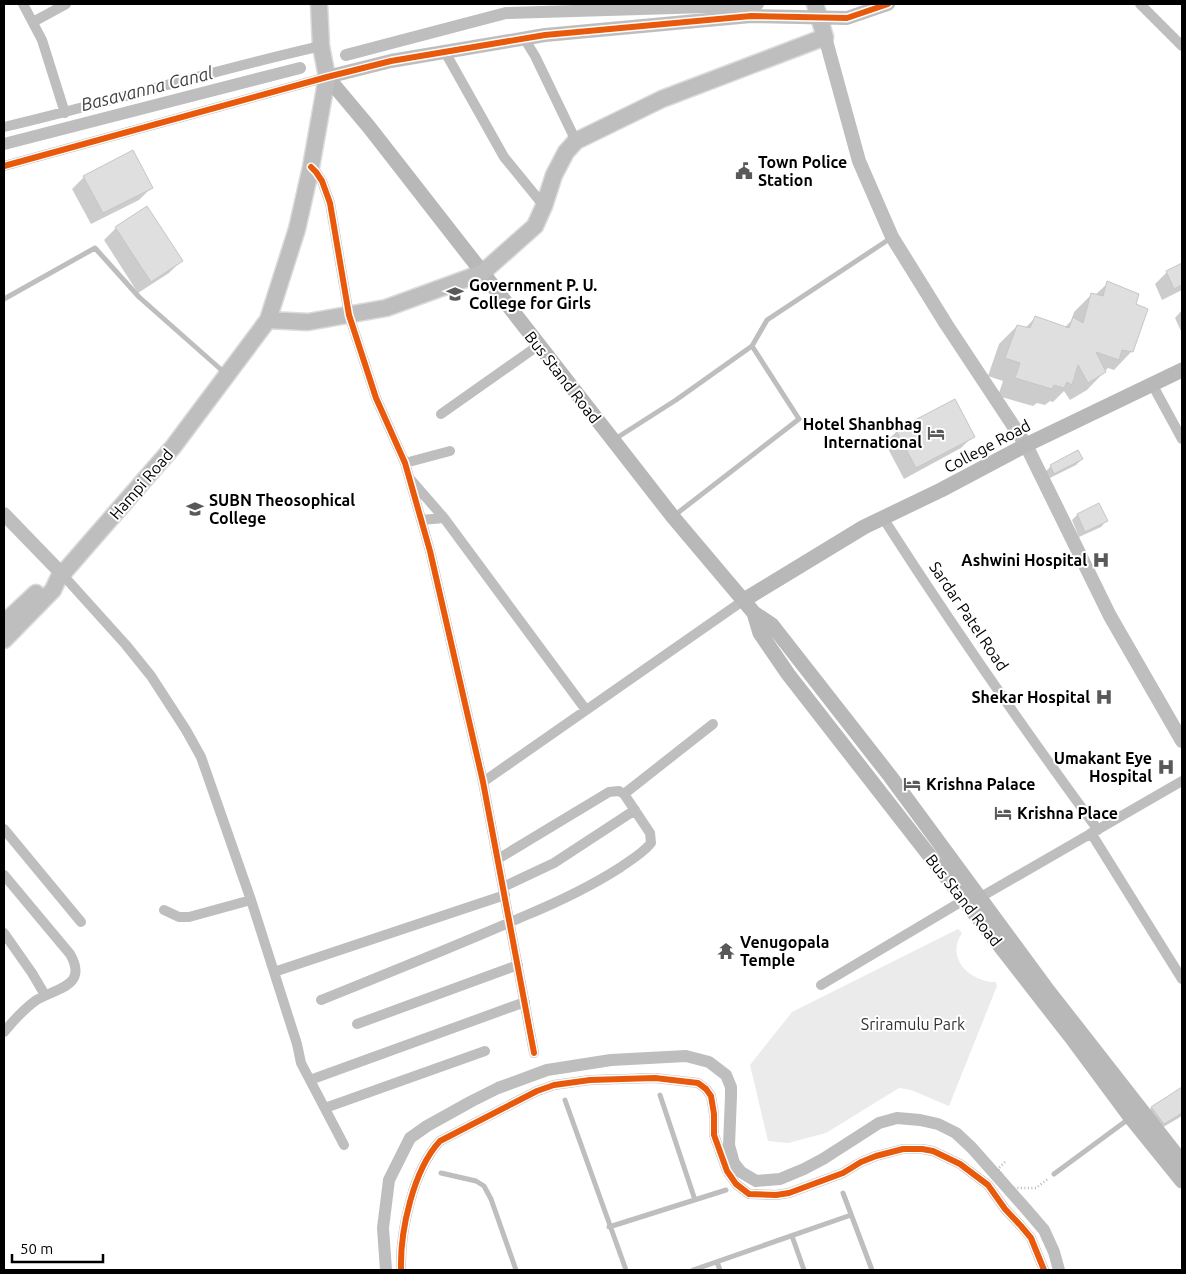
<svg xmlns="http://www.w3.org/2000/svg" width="1186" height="1274" viewBox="0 0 1186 1274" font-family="Ubuntu,sans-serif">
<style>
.green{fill:#ebebeb}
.shadow{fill:#0003}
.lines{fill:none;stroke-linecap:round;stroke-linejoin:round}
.canal{stroke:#bebebe;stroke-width:12}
.building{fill:#dfdfdf;stroke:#c6c6c6}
.primary-casing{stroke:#dbdbdb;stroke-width:19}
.path{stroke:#b9b9b9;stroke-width:2.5;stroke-dasharray:1 2.5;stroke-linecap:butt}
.service{stroke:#bebebe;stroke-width:5}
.minor{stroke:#bebebe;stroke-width:10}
.tertiary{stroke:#bebebe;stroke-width:14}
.secondary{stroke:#b8b8b8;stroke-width:15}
.primary{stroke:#bebebe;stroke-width:16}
.cycleway-casing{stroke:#fff;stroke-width:9}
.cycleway{stroke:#e8590c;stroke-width:6}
.labels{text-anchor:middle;stroke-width:4;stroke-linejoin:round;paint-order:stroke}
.poi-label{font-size:16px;font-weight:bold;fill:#000;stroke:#fff;text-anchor:start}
.street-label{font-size:16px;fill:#000;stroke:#fff}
.park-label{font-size:16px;fill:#323232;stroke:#fff}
.water-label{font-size:18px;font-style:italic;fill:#434343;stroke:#fff}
</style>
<rect width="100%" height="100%" fill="#fff"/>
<!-- green -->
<path class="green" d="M958 929 962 933C945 958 970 982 996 982L997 986 949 1106 911 1090 899 1088 826 1133 788 1143 768 1141 750 1065 792 1012Z"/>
<!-- shadow -->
<path class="shadow" d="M84 177 151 188 139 200 91 224 72 189Z
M116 228 181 261 169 273 138 293 104 240Z
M1182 265V290L1162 300 1155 284 1167 272Z
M1108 283 1134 305 1132 351 1114 370 1108 368 1087 390 1070 400 1064 391 1053 402 1050 401 1045 405 1037 403 1033 406 998 396 1003 381 988 376 999 344 1017 326 1025 328 1035 318 1064 328 1071 321 1074 312 1092 294 1095 295Z
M1182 310V331H1181L1175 318Z
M897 431 973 436 961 448 904 479 885 443Z
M1082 459 1076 465 1048 479 1045 472 1051 466Z
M1077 515 1106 521 1101 527 1079 537 1072 520Z
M1182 1089V1116L1155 1132 1143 1116 1151 1108Z"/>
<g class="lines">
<!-- canal -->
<path class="canal" d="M346 55 506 13 741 6 758 4
M4 144 300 68
M386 1270 383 1228 389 1180 410 1138 427 1126 472 1101 498 1088 547 1070 611 1060 686 1056 709 1062 726 1075 731 1087V1096L729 1145 734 1163 741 1172 756 1181 780 1179 804 1169 823 1159 879 1123 897 1118 920 1120 938 1124 956 1133 972 1148 1026 1209 1044 1230 1054 1252 1059 1270"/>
</g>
<!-- building -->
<path class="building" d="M133 150 153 188 103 213 83 176Z
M147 206 183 261 151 282 115 227Z
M1182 263V285L1174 289 1166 271Z
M1107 281 1139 294 1136 304 1148 309 1133 352 1122 350 1119 360 1096 352 1106 372 1088 383 1078 365 1072 385 1067 382 1064 388 1054 385 1052 389 1015 378 1020 363 1005 358 1017 325 1030 328 1035 316 1069 328 1073 317 1083 323 1091 293 1103 296Z
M955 399 975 437 916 468 896 430Z
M1078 450 1083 459 1054 474 1050 465Z
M1099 503 1108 521 1085 532 1077 514Z
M1182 1087V1113L1164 1124 1151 1107Z"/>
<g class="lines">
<!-- primary casing -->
<g class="primary-casing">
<path id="primary" d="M268 320 308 322 386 308 482 273 535 226 544 206 554 175 566 152 576 141 662 99 825 37 815 4
M4 623 36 593
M4 640 53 590 58 579 173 447 268 320 297 229 311 167 327 77 321 46 319 4"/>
</g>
<!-- path -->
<path class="path" d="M1005 1162 998 1169 1013 1188H1036L1049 1178"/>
<!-- service -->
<path class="service" d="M4 299 95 248 139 297 226 374
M752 346 767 320 891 238
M615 439 676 400 752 346 799 419 675 515
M660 1095 695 1200
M565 1100 626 1270
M441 1173 476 1181 484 1186 491 1199 516 1270
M1054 1174 1130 1118
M843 1193 872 1270
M609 1227 726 1190
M792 1236 804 1270
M717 1262 720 1270
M693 1270 851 1215"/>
<!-- minor -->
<path class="minor" d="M23 4 42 40 65 113
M1140 4 1182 46
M33 22 66 4
M524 38 535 56 576 141
M445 52 504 157 544 206
M4 127C110 102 215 70 321 46
M4 166 327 77
M311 167 316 172 322 181 330 203 349 315 376 398 405 463 430 551 483 782 534 1053
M1152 384 1182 439
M441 414 539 345
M405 463 450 451
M411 480 444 518 586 710
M883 518C951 624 1023 728 1098 830
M421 520 444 518
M62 574 126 645 151 676 186 730 201 757 251 900 297 1044 301 1063 344 1145
M483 782 744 600
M624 794 713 724
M4 829 81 922
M1091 833 1182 979
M4 875 70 954C89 987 55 988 35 1001 23 1010 13 1021 4 1032
M503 887 554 863 635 810
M164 910 179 917H189L251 900
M4 933 32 973 45 995
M274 972 505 895
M821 985 964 900 979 898 1182 781
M321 1000C388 973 456 946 522 917 556 903 590 887 621 867 631 860 643 853 651 843L650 833 624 794 619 791 609 792 498 859
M357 1024 518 965
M310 1080 525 1002
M325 1108 485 1051
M401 1270C400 1231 413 1170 440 1141L537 1091 554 1085 590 1080 655 1078 698 1083 706 1089 711 1096 714 1114V1135L727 1171 736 1184 749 1194 776 1195 789 1193 843 1173 861 1162 876 1156 903 1149H922L933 1151 960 1164 988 1185 1005 1209 1021 1226 1031 1238 1044 1270"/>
<!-- tertiary -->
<path class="tertiary" d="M825 37 859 161 892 237 946 324 1026 445 1110 616 1182 741
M327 77 391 61 545 35 751 16 847 18 888 4
M4 514 62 574"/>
<!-- secondary -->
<path class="secondary" d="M327 77 369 127 673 517 754 613 772 625 890 776 1046 988 1182 1162
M744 600 864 527 941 490 1026 445 1182 370
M754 613 760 633 788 674 1074 1041 1131 1118 1182 1181"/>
<!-- primary -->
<use href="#primary" class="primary"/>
<!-- cycleway casing -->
<g class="cycleway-casing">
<path id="cycleway" d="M4 166 327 77 391 61 545 35 751 16 847 18 888 4
M311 167 316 172 322 181 330 203 349 315 376 398 405 463 430 551 483 782 534 1053
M401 1270C400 1231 413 1170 440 1141L537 1091 554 1085 590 1080 655 1078 698 1083 706 1089 711 1096 714 1114V1135L727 1171 736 1184 749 1194 776 1195 789 1193 843 1173 861 1162 876 1156 903 1149H922L933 1151 960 1164 988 1185 1005 1209 1021 1226 1031 1238 1044 1270"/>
</g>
<!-- cycleway -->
<use href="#cycleway" class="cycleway"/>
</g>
<!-- icons -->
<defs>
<g id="civic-bare" transform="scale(1.35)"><path d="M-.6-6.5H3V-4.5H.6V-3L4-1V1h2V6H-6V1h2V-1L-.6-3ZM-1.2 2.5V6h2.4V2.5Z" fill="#595959" stroke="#fff" stroke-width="2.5" paint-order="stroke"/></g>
<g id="university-bare" transform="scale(1.35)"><path d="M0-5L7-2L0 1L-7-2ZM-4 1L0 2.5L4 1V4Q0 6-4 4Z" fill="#595959" stroke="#fff" stroke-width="2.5" paint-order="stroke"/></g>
<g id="hotel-bare" transform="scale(1.35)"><path d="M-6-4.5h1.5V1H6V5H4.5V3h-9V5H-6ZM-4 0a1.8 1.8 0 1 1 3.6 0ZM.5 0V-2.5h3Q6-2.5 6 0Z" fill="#595959" stroke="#fff" stroke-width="2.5" paint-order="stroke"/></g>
<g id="hospital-bare" transform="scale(1.35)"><path d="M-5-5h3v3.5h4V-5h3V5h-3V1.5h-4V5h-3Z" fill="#595959" stroke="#fff" stroke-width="2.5" paint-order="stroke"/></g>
<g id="temple-bare" transform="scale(1.35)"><path d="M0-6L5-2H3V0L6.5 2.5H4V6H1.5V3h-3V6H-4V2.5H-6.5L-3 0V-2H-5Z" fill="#595959" stroke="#fff" stroke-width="2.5" paint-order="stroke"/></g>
</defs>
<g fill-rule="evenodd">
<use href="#civic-bare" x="744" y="171"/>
<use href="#university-bare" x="455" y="294"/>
<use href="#hotel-bare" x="936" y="433"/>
<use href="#university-bare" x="195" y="509"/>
<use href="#hospital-bare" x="1101" y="560"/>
<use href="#hospital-bare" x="1104" y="697"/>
<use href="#hospital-bare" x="1166" y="767"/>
<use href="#hotel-bare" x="912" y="784"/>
<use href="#hotel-bare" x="1003" y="813"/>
<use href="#temple-bare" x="726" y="951"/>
</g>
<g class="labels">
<!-- poi labels -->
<g class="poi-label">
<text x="758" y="168">Town Police<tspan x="758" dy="18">Station</tspan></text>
<text x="469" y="291">Government P. U.<tspan x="469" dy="18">College for Girls</tspan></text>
<text x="922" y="430" text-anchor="end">Hotel Shanbhag<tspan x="922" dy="18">International</tspan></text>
<text x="209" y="506">SUBN Theosophical<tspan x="209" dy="18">College</tspan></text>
<text x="1087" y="566" text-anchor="end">Ashwini Hospital</text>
<text x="1090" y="703" text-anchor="end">Shekar Hospital</text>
<text x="1152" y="764" text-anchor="end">Umakant Eye<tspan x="1152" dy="18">Hospital</tspan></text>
<text x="926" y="790">Krishna Palace</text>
<text x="1017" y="819">Krishna Place</text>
<text x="740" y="948">Venugopala<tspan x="740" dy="18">Temple</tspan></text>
</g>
<!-- street labels -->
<g class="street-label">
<text transform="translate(563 377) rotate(52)" y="6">Bus Stand Road</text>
<text transform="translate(987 446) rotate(-28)" y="6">College Road</text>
<text transform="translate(141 484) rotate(-49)" y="6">Hampi Road</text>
<text transform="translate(969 616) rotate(56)" y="6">Sardar Patel Road</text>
<text transform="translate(964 900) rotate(52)" y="6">Bus Stand Road</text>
</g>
<!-- park labels -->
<g class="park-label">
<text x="913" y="1030">Sriramulu Park</text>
</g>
<!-- water labels -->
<g class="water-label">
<text transform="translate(147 89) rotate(-14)" y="6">Basavanna Canal</text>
</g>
</g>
<!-- border -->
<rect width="1186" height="1274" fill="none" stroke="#000000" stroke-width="10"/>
<!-- scale -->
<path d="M12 1254v8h91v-8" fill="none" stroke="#000000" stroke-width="2.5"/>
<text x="20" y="1254" font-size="15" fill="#000000" stroke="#ffffff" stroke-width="4" paint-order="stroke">50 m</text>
</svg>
